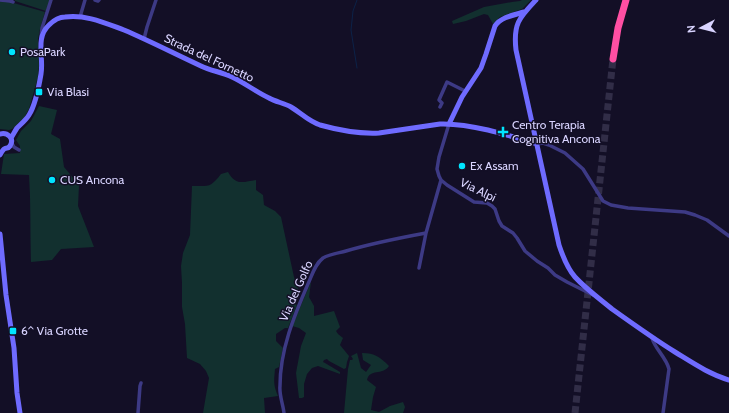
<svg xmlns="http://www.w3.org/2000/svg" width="729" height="413" viewBox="0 0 729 413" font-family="Cabin,sans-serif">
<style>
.green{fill:#12302f}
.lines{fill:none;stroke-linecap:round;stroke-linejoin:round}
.stream{stroke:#0c2248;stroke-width:1}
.highway-tunnel{stroke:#312d47;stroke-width:7;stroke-dasharray:7 3.5;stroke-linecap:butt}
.street{stroke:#3d3a85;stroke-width:3.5}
.secondary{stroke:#6f6bff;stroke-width:5}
.highway{stroke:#ff4fa3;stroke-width:7}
.poi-dot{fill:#00e5ff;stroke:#130f26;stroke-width:1.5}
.labels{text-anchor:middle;stroke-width:3;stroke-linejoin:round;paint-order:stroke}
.poi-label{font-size:12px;fill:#d9d4ff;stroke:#130f26;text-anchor:start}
.street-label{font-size:12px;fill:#d9d4ff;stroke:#130f26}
</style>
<rect width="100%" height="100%" fill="#130f26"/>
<!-- green -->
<path class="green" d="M15 0H50L46 11 15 1Z
M522 0H531L522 9 500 17 493 24 488 15 484 14 466 21 453 24 452 21 484 7 512 2 520 1Z
M0 1 6 2H10L45 12 40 29 38 39 39 65 38 77 29 109 24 118 12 129 9 130 0 129Z
M39 106 57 110 51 134 60 139 64 167 79 185 78 206 94 247 61 249 52 260 31 262C30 233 31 204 29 175L1 174 4 154 20 153V146L16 140 21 131 31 121Z
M228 172C236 186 243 182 256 180V190L263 195 264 205 275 211 281 217 294 277 299 291C294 295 292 297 294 303L297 305 288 328H285L276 334V341L283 348 279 367 275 369C274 381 273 384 278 396L264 398 265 413H203L209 378 206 371 200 364 187 358 185 324 182 307V283L181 266 183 253 190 235 192 186C209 186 210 188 221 174Z
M311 282 309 297 314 306V316L334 311 340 327 336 331 338 334 343 338 340 345 349 356 347 362 346 368 344 369 329 361 327 359 324 360 323 362 325 363 340 372V374L318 366 312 368 307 374 304 384V397L302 398H299L296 373 301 346 306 333 299 328 292 326Z
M357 353 361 368 366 372 371 365 363 360 362 353C375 353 380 357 389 366 382 376 370 368 367 380L376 387 373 397 371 410 379 412 390 406 403 402 405 407 403 413H344L348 369 350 360H352L353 359 351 356Z"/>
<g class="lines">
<!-- stream -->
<path class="stream" d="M357 68 351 30 353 11 357 0"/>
<!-- highway-tunnel -->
<path class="highway-tunnel" d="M575 413 613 59"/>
<!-- street -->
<path class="street" d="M0 0C5 1 9 0 13 2
M95 0 98 1 99 0
M80 17 85 0
M41 38 42 28 51 0
M144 39 147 27 156 0
M440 107 442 103 439 100 447 82 465 91
M449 124 439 157 437 169 439 176 441 180 447 185 474 202 487 203 492 206 495 209 499 221 502 226 513 233 517 238 525 251 537 261 548 268 555 275 567 282 593 295
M11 142 14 147 19 150
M537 144 543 143 549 145 565 153 583 169 603 201 611 205 628 208 685 212 695 215 707 220 729 236
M419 268 426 233 441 180
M652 338C655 349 666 357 669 369L663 413
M138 413 140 386 141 383
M284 413C283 404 279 395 280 386 280 350 294 316 308 284 312 275 315 264 323 258 330 254 339 253 346 251 373 243 399 238 426 233"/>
<!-- secondary -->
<path class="secondary" d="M536 0C519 18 513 24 516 50L559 245C563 257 567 268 575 277 586 289 600 299 612 309 633 324 654 339 675 352 693 363 709 374 729 380
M449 124 462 97 481 68 486 54 495 26C501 17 514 15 524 12
M0 134C7 132 15 138 10 146 8 149 7 147 4 149 3 150 1 153 0 155
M11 138C13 135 15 131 17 128 21 124 26 120 29 115 36 104 39 86 41 74 44 57 35 38 49 25 53 21 59 17 65 17 85 14 105 23 124 30 150 41 175 54 201 66 211 71 222 72 232 77 245 83 256 92 269 98 276 102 284 103 291 107 301 113 308 121 320 125 338 130 360 134 379 133L440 124C470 123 508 135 537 144
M0 234 6 295 14 348 17 393 20 413"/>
<!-- highway -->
<path class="highway" d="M613 59 618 28 626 0"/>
</g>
<!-- markers -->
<g class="poi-dot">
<circle cx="12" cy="52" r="4"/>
<rect x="35" y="88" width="8" height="8" rx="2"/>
<path d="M501 126h4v4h4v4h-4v4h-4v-4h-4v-4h4z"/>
<circle cx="462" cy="166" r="4"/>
<circle cx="52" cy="180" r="4"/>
<rect x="9" y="327" width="8" height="8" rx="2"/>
</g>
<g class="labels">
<!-- poi labels -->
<g class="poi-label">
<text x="20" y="56">PosaPark</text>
<text x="47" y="96">Via Blasi</text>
<text x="512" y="129">Centro Terapia<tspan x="512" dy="14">Cognitiva Ancona</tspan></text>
<text x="470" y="170">Ex Assam</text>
<text x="60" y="184">CUS Ancona</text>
<text x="21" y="335">6^ Via Grotte</text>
</g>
<!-- street labels -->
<g class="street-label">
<text transform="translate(209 58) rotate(25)" y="4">Strada del Fornetto</text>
<text transform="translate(478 190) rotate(26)" y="4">Via Alpi</text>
<text transform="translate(296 291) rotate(-66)" y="4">Via del Golfo</text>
</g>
</g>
<!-- north arrow -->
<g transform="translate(701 28) rotate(263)" stroke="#130f26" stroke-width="3" paint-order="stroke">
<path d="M0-3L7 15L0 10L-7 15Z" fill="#d9d4ff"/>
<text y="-6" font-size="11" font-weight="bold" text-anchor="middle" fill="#d9d4ff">N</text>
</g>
</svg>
